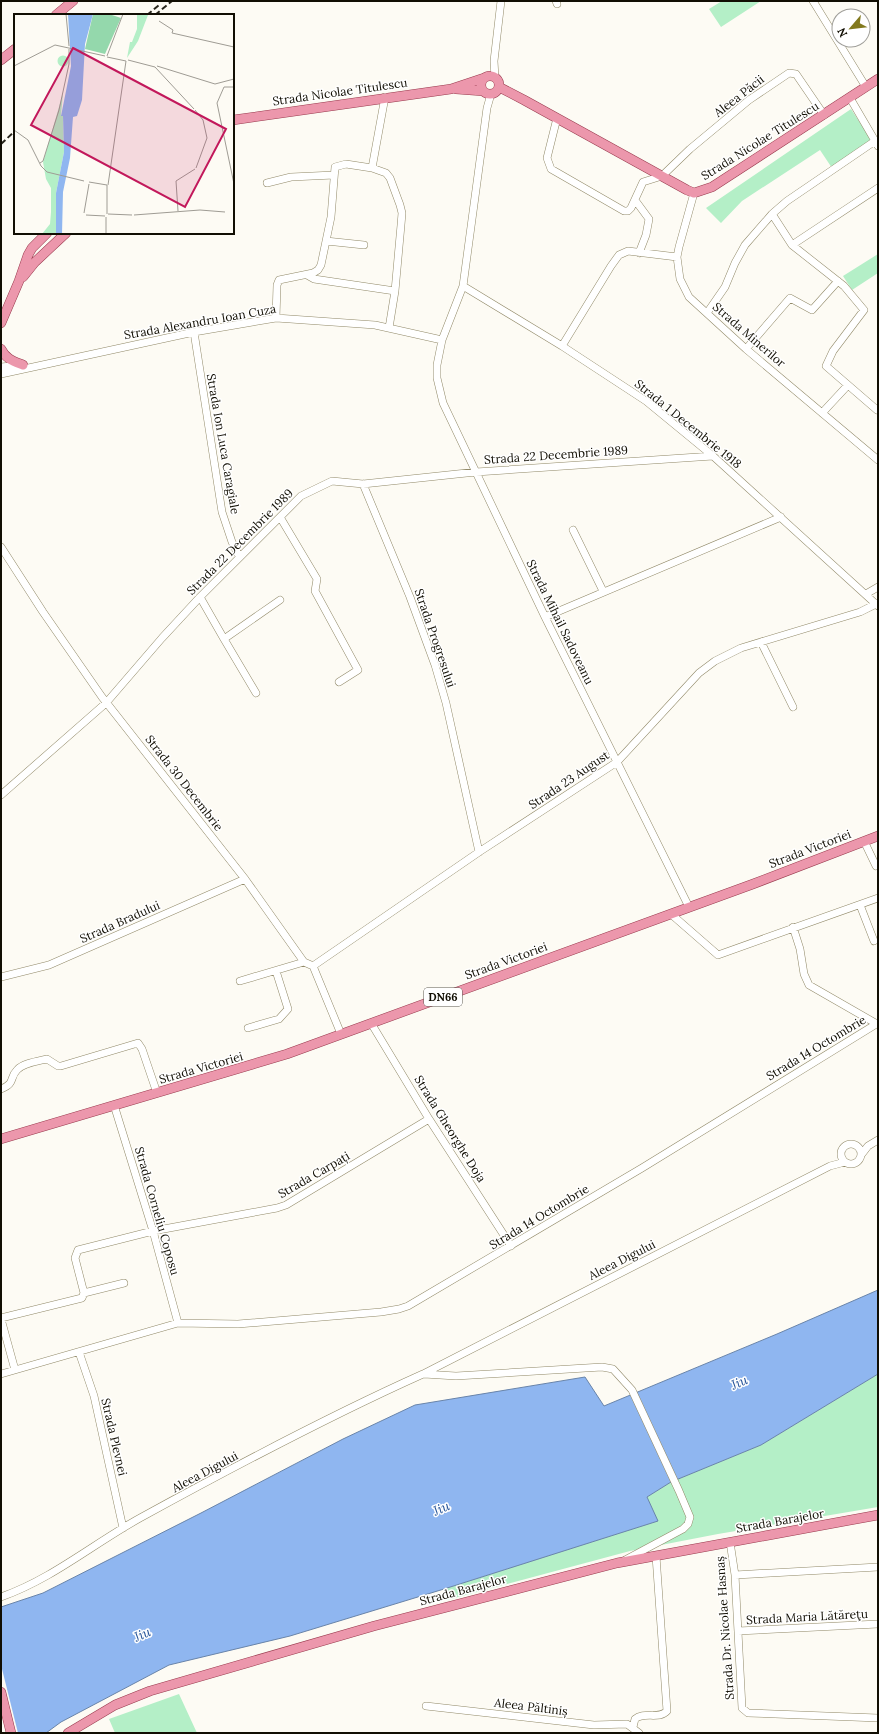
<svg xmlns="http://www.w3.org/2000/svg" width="879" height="1734" viewBox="0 0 879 1734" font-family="Lora,serif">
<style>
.green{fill:#b4efc7}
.water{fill:#8fb6f0;stroke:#6984a9}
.pier{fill:#fdfbf4}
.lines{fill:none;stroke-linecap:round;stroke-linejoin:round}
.minor-casing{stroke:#918968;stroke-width:8}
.major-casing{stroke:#983a4d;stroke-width:10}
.minor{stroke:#fff;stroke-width:7}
.major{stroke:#ec97ac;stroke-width:9}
.rail{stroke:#29261c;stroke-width:2;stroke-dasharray:6 3;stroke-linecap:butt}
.labels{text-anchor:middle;stroke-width:3;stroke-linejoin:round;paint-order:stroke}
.shield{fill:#fff;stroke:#58564f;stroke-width:1}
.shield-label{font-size:11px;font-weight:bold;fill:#110e03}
.street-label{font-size:12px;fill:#110e03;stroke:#fff}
.water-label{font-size:13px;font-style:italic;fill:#265499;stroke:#fff}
.inset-road{fill:none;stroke:#9f9c94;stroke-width:1}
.view{fill:#c2185b;fill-opacity:0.15;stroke:#c2185b;stroke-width:2}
.inset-edge{fill:none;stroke:#110e03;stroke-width:2}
</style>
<rect width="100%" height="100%" fill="#fdfbf4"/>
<!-- green -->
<path class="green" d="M722 1H761L721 27 709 9Z
M851 109 872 141 832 168 820 150 742 201 721 223 706 208Z
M878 254V273L852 290 843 276Z
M878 1374V1507L718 1534 630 1551 447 1600 444 1589 657 1521 647 1497 671 1482 761 1445Z
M179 1694 197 1733H115L109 1719Z"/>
<!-- water -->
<path class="water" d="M878 1290V1374L761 1445 671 1482 647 1497 658 1521 444 1589 290 1636 169 1665 61 1722 46 1733H1V1607L43 1593 201 1513 343 1439 415 1405 585 1377 604 1406 777 1334Z"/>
<!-- pier -->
<path class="pier" d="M1 1665 18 1733H1Z"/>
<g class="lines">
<!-- minor casing -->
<g class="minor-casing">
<path id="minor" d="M556 1 557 4
M813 1 866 87
M495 78 494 61 501 1
M491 94 487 108 463 286 442 340 437 365V378L443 403 545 617 689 907
M850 98 878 146
M557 118 547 158 551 169 624 211H628L631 208 643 182 662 176 690 149 749 100 789 73 796 74 824 115
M372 168 385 97
M267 183 291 177 334 175
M694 193 679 247 677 257 680 279 689 297 746 349 878 460
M635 200 649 219 646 235 639 253
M772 214 792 245 844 286 864 310 833 351 826 366 848 385 822 413
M326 241 364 245
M792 245 878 188
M307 275 314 279 395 291
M463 286 562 346 646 401 713 456 878 606
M707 313 725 287 735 263 745 245 772 214 787 201 875 141
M276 318 277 285 279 280 313 273 318 270 321 265 331 217 335 167 346 164 372 168 386 173 390 178 400 205 402 213 401 225 395 291 389 328
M194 332 222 512 232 542 239 556
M562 346 611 266 619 255 628 251 677 257
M746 349 790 298 812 310 838 281
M1 367 22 365
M1 374 194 332 276 318 375 325 442 340
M848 385 877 410
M363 484 410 597 435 665 446 703 479 852
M280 517 317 579 315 591 358 670 339 682
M573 530 603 591
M1 547 43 612 102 697 245 879 304 962 313 966 341 1034
M866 594 878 587
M200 597 224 639 280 600
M545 617 781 517
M224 639 256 693
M761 642 793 707
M1 795 106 703 162 638 200 597 301 496 332 481 363 484 476 472 713 456
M864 841 876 866
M860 905 874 941
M671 914 718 955 878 898
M793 927 800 949 804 974 809 985 877 1024
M313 966 479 852 617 762 699 673 715 661 741 648 860 612 878 603
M1 977 49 965 245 879
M240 981 304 962
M371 1023 429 1119 511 1246
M248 1028 279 1019 288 1009 276 971
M1 1089C16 1083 9 1078 17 1070 23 1063 39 1061 47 1059L58 1066H61L138 1043 142 1049 157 1093
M114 1105 153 1231 178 1323
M841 1154a10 10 0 1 1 20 0a10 10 0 1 1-20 0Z
M861 1155 868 1146 878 1140
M84 1293 124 1283
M1 1318 82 1298 84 1293 75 1258 78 1250 153 1231 277 1208 286 1205 429 1119
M1 1319 15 1370
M79 1352 94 1396 123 1528
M1 1374 178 1323 238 1324 381 1312 399 1309 408 1306 642 1168 878 1023
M424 1374 456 1376 602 1367 613 1369 632 1390 679 1491 690 1517 688 1524 683 1529 625 1560
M730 1542 735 1575 742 1708 748 1713 878 1718
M735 1575 878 1567
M1 1597C52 1579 93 1544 140 1518 233 1467 327 1417 423 1374L830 1166 845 1162
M738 1631 878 1624
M426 1706 594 1725 627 1724 639 1733
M633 1727 635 1719C644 1711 659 1720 667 1711L656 1556"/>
</g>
<!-- major casing -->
<g class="major-casing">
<path id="major" d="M56 15 73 1
M1 60 15 49
M481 85a9 9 0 1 1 18 0a9 9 0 1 1-18 0Z
M499 87 524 100 687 190 694 193 712 187 878 79
M456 89 483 91
M233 120 451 89 484 78
M23 277 35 262 66 233
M1 323 19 281 28 255 32 248 47 233
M1 349C6 359 13 361 23 365
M1 1139 287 1054 753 884 878 836
M1 1692 11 1733
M68 1733 115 1705 150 1691 374 1626 617 1563 878 1515"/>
</g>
<!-- minor -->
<use href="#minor" class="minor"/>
<!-- major -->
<use href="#major" class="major"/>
<!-- rail -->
<path class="rail" d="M147 15 159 5
M155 15 172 1
M1 144 15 131"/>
</g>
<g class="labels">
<!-- shield labels -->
<rect class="shield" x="424" y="988" width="38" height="18" rx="3"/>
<g class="shield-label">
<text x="443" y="1001">DN66</text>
</g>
<!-- street labels -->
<g class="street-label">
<text transform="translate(340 92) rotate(-8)" y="4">Strada Nicolae Titulescu</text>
<text transform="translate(739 96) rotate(-38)" y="4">Aleea Păcii</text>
<text transform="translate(760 141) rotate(-32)" y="4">Strada Nicolae Titulescu</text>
<text transform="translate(200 322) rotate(-10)" y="4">Strada Alexandru Ioan Cuza</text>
<text transform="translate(749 335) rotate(41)" y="4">Strada Minerilor</text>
<text transform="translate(688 424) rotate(39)" y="4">Strada 1 Decembrie 1918</text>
<text transform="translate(223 444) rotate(80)" y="4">Strada Ion Luca Caragiale</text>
<text transform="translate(556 455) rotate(-4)" y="4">Strada 22 Decembrie 1989</text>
<text transform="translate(240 542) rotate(-45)" y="4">Strada 22 Decembrie 1989</text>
<text transform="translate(560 622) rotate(64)" y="4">Strada Mihail Sadoveanu</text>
<text transform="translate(435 638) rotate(71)" y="4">Strada Progresului</text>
<text transform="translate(569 780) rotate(-34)" y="4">Strada 23 August</text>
<text transform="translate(184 783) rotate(52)" y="4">Strada 30 Decembrie</text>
<text transform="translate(810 849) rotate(-21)" y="4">Strada Victoriei</text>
<text transform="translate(120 922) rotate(-24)" y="4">Strada Bradului</text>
<text transform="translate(506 961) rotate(-20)" y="4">Strada Victoriei</text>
<text transform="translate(816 1048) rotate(-31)" y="4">Strada 14 Octombrie</text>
<text transform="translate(201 1068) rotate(-16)" y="4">Strada Victoriei</text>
<text transform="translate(450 1129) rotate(58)" y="4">Strada Gheorghe Doja</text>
<text transform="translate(314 1175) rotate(-30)" y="4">Strada Carpați</text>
<text transform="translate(157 1211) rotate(74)" y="4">Strada Corneliu Coposu</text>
<text transform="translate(539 1217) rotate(-31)" y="4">Strada 14 Octombrie</text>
<text transform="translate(622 1260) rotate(-27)" y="4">Aleea Digului</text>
<text transform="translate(114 1437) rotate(77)" y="4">Strada Plevnei</text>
<text transform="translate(205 1472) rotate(-28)" y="4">Aleea Digului</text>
<text transform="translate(780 1521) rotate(-10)" y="4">Strada Barajelor</text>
<text transform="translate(463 1590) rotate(-15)" y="4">Strada Barajelor</text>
<text transform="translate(807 1617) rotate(-3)" y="4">Strada Maria Lătăreţu</text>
<text transform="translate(725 1628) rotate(-94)" y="4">Strada Dr. Nicolae Hasnaș</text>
<text transform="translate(531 1707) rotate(7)" y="4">Aleea Păltiniș</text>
</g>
<!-- water labels -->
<g class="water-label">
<text transform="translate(739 1382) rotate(-23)" y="5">Jiu</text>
<text transform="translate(441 1508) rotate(-23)" y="5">Jiu</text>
<text transform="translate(142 1634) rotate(-23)" y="5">Jiu</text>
</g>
</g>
<!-- overview -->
<g transform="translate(14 14)">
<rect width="220" height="220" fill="#fdfbf4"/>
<path d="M123 0 134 1 124 27 113 44 116 28H118L123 15ZM43.5 47a5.5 5.5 0 1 1 11 0a5.5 5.5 0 1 1-11 0ZM49 79 47 101 49 102 50 138 42 179 43 215 42 220H28L36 210 37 198V174L32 165 29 148Z" fill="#b4efc7"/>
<path d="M79 0H95L107 4 91 40 71 35Z" fill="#94d8ac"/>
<path d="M54 0H79L71 30 68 86 63 102 59 103 56 144 49 178 48 220H42V179L50 138 49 102H47L57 52Z" fill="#8fb6f0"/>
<path class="inset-road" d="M52 0 55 32M145 7 159 16M159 16 158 19 220 33M73 38 91 42M93 42 109 0M93 43 112 47M114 46 141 53M0 52 41 31 73 38M143 52 201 70 220 65M141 53 180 95M220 73H210L203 89 220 170M181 96 189 106 193 124 182 154M0 116 14 126 27 152 33 158 70 167M26 149 29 147 45 96 55 50V35M75 168 93 171M93 171V200M94 171 112 47M164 197 162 167 181 155M70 199 75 170M94 200 118 201M72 201 91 202M120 201 186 196 211 198M92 203V220"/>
<path class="view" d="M59 34 212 115 171 193 17 111Z"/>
<rect width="220" height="220" class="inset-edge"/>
</g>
<!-- border -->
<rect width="879" height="1734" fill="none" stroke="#110e03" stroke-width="4"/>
<!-- north arrow -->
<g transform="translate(851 28) rotate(242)"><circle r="19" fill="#ffffff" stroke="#a09f9a"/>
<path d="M0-3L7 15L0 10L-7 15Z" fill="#82791e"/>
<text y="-6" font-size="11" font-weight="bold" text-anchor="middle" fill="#110e03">N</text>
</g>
</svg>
